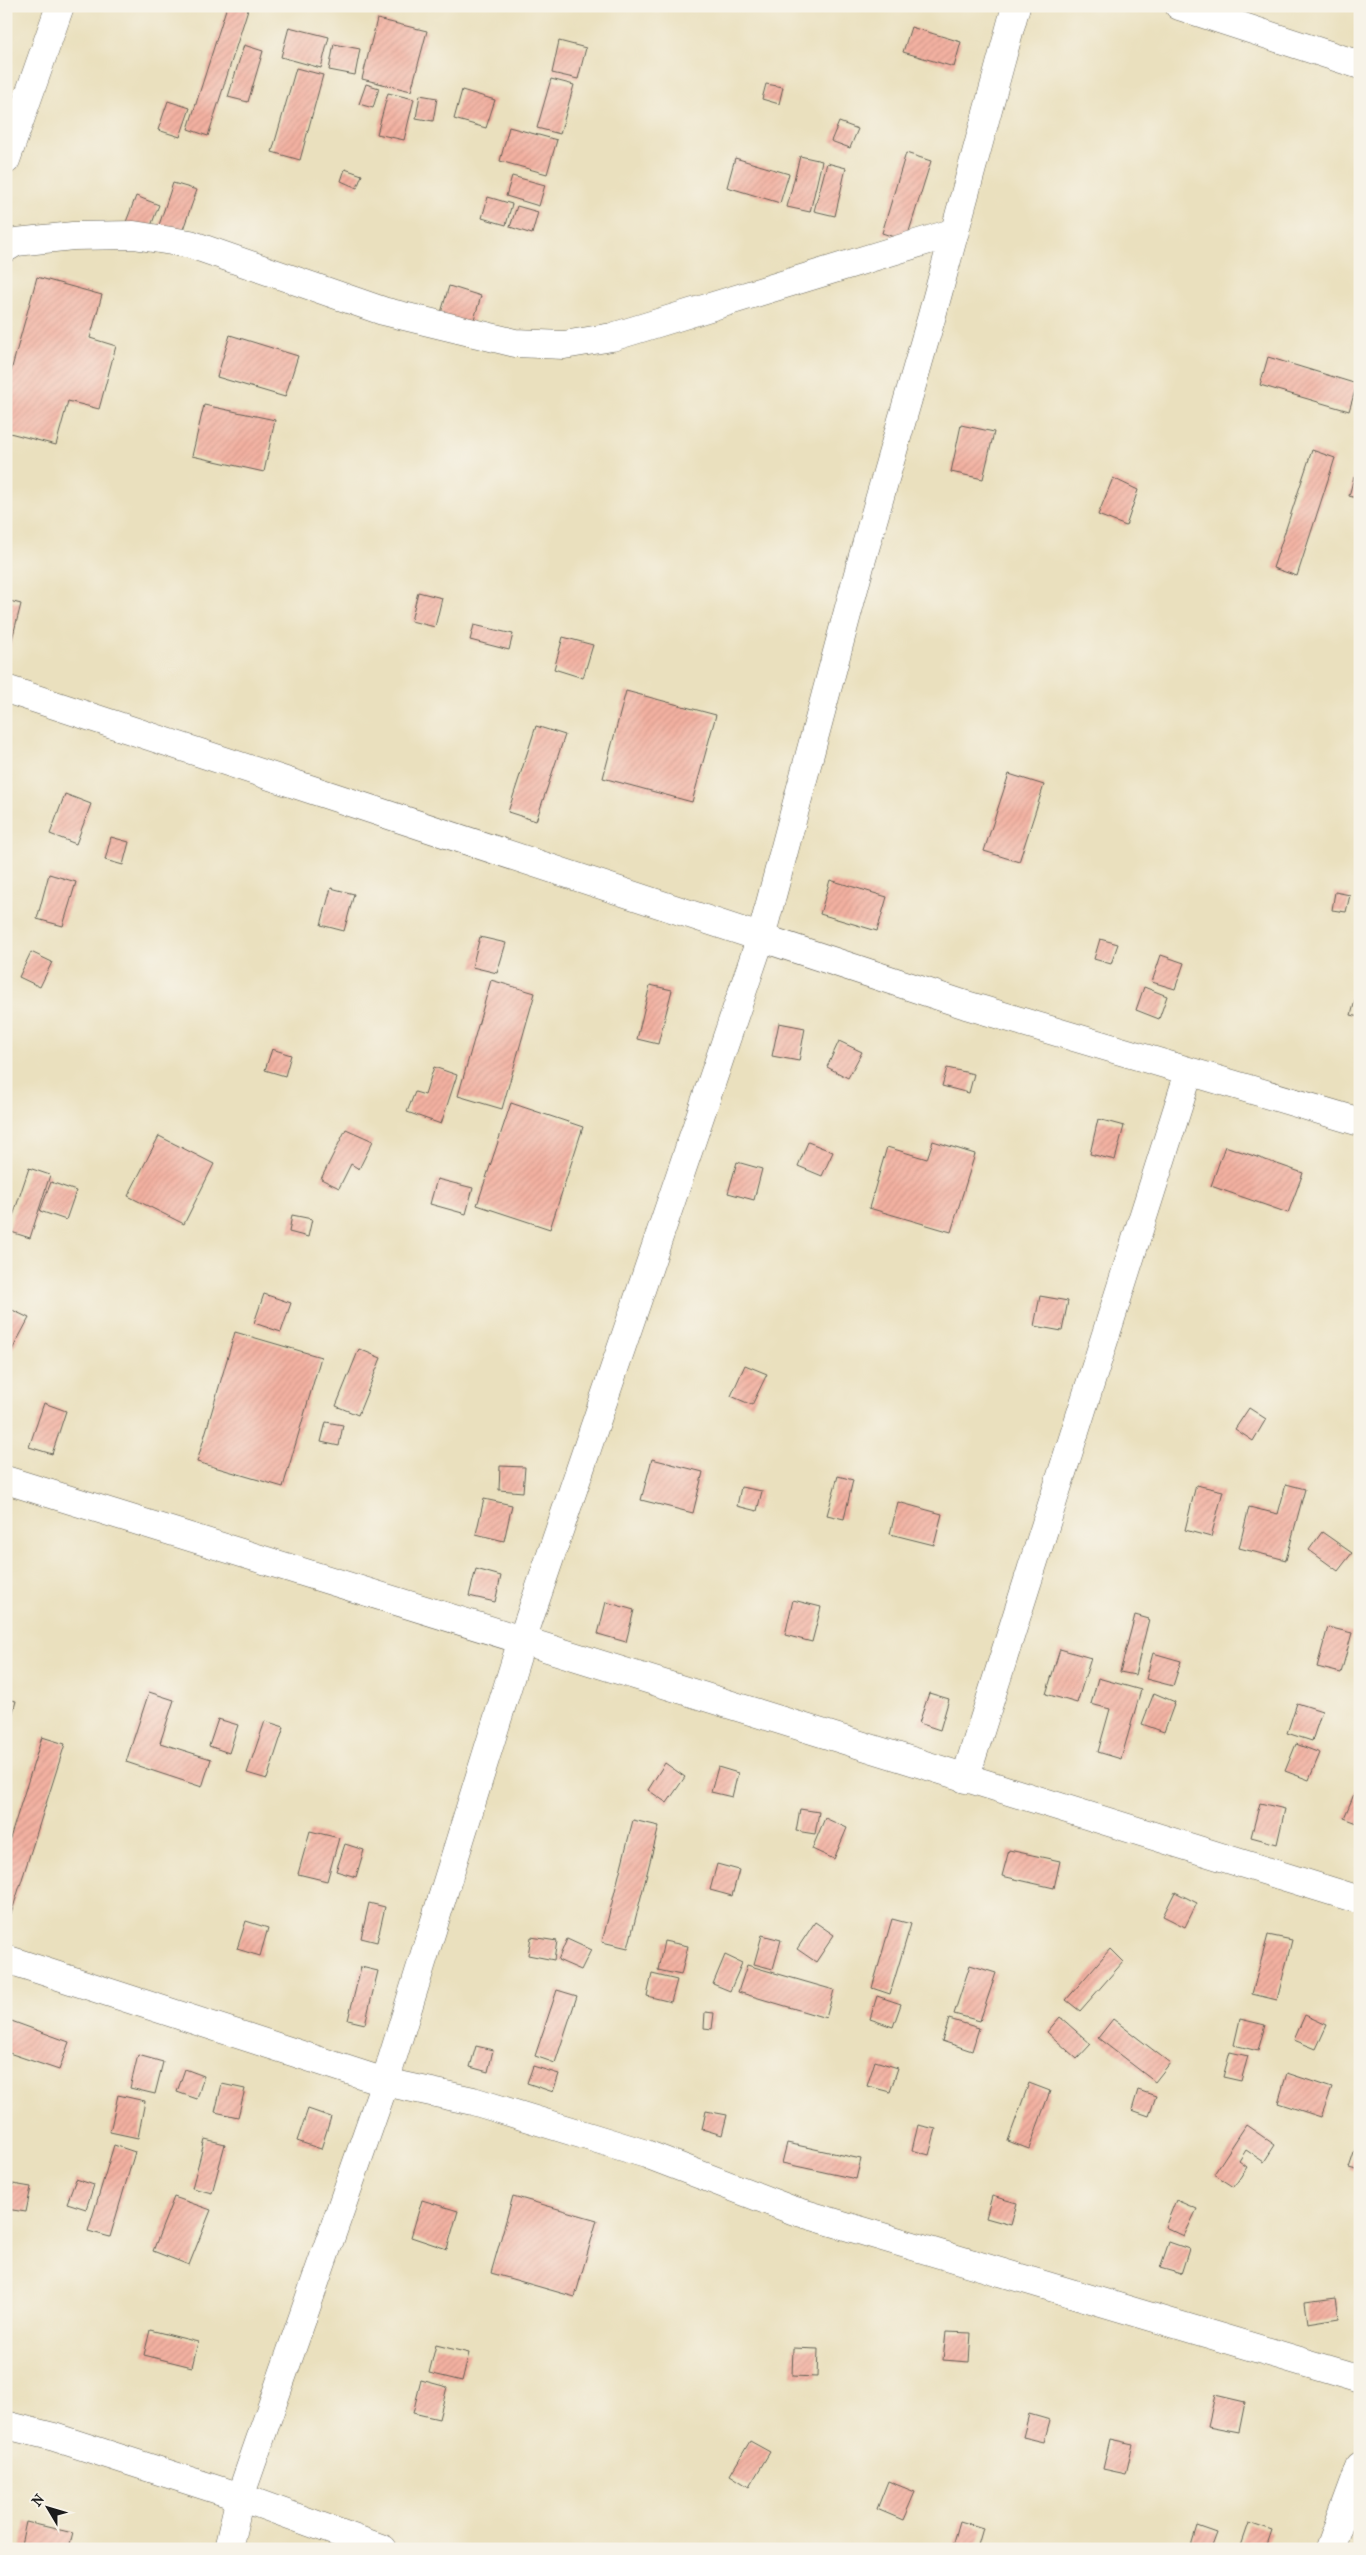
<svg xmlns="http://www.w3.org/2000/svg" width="1366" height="2555" viewBox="0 0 1366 2555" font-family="'IM FELL French Canon',serif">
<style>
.building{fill:url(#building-hatch)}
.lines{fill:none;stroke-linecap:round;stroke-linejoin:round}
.street-casing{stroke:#646155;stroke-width:29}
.street{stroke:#fff;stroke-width:28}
</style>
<defs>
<pattern id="building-hatch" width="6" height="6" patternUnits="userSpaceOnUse" patternTransform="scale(1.25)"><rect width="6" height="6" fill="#f3b1a1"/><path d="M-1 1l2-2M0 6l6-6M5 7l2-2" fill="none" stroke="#d0988a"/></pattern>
</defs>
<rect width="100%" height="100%" fill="#f7f3e8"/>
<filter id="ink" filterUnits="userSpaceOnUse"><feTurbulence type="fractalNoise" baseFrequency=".02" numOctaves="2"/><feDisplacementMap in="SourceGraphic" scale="10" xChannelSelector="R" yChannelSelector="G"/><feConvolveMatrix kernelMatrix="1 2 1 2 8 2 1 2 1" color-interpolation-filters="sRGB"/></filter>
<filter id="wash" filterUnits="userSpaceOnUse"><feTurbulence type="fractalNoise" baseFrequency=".0096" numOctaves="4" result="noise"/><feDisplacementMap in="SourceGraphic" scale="20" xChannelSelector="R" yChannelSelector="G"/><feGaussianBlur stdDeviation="1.12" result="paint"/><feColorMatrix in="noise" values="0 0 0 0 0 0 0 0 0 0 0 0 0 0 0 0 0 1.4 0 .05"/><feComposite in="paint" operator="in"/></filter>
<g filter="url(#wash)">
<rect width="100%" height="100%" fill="#eae0be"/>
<g id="blocks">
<!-- building -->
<path class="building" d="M227 6H249L208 136 188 129Z
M377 19 427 31 411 91 362 79Z
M289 27 329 37 321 68 281 57Z
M911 27 961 42 954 67 903 52Z
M559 41 586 48 578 79 552 73Z
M334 44 360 49 355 75 329 70Z
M244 45 263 51 248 102 228 97Z
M296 68 323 75 300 160 272 152Z
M551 79 574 85 560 134 537 128Z
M366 84 379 88 373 108 359 104Z
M766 84 783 87 779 104 762 99Z
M462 90 495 100 486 128 454 119Z
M388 93 414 99 404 140 377 134Z
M420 95 437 98 433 121 416 118Z
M168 101 190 108 180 137 158 130Z
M839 122 858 129 850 148 831 141Z
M509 127 557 140 547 174 500 161Z
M906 153 931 161 906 241 882 233Z
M800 156 822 161 810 212 787 207Z
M735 158 789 174 780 203 727 187Z
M827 163 846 168 835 216 814 211Z
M345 169 362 175 357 188 341 181Z
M512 176 545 185 539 206 506 196Z
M173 183 197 190 181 235 158 228Z
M136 196 159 205 149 231 126 222Z
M488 197 512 204 506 225 482 218Z
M517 206 538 212 532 234 510 227Z
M37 277 102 295 90 338 116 346 99 409 68 401 56 445 6 432V389Z
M449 286 481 296 472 326 440 316Z
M230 335 298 356 285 397 217 377Z
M1268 357 1357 384 1349 411 1260 385Z
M204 405 275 420 264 472 192 456Z
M961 425 994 432 983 479 951 472Z
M1312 450 1335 458 1297 576 1273 568Z
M1354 477 1360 479V499L1349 496Z
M1113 478 1138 490 1126 526 1098 515Z
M418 592 442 598 435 627 411 621Z
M6 600 21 604 7 659H6Z
M474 625 513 634 509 650 470 640Z
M563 637 593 645 583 678 554 669Z
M626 691 716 715 692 802 603 778Z
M536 726 565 735 536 821 508 812Z
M1009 774 1044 785 1019 862 984 851Z
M65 794 91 804 76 844 50 834Z
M111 837 129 842 123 865 105 860Z
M49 874 76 882 63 926 37 919Z
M830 880 887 897 877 931 820 914Z
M331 888 354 894 344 931 321 925Z
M1335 892 1350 895 1346 912 1332 910Z
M480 937 506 943 497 973 472 967Z
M1100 939 1118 944 1111 964 1094 959Z
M31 952 52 962 40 987 19 977Z
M1161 955 1184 963 1175 989 1152 982Z
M491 980 535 993 502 1109 458 1096Z
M1360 983V1017L1351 1015Z
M650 985 672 990 658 1044 637 1039Z
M1144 987 1167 996 1159 1019 1136 1010Z
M779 1023 805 1028 799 1061 772 1056Z
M839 1041 862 1052 848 1078 827 1067Z
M272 1049 291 1055 285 1076 265 1070Z
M434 1067 457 1075 441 1124 407 1112 415 1092 425 1095Z
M947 1068 974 1074 969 1093 942 1086Z
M511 1103 583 1127 550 1229 477 1205Z
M1098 1119 1124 1126 1115 1160 1090 1154Z
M346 1129 373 1141 359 1169 351 1164 339 1188 321 1179Z
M159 1136 214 1164 184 1224 128 1196Z
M933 1141 975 1154 951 1232 869 1208 887 1147 927 1159Z
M808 1142 833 1152 822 1176 798 1166Z
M1225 1146 1303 1173 1288 1213 1211 1186Z
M737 1162 762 1169 754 1200 728 1193Z
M29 1168 50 1175 30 1238 8 1231Z
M437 1179 473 1188 466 1214 430 1204Z
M51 1182 76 1191 66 1220 40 1211Z
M292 1215 312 1219 308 1237 289 1232Z
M264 1294 291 1303 281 1332 254 1323Z
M1040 1296 1068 1301 1062 1331 1034 1326Z
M6 1307 29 1318 12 1350 6 1347Z
M235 1332 321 1357 283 1487 197 1462Z
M359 1349 381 1358 358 1415 336 1406Z
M745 1365 767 1374 752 1405 731 1396Z
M44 1403 66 1411 52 1454 29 1447Z
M1249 1408 1266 1419 1253 1441 1235 1429Z
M326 1422 343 1425 339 1446 321 1442Z
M652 1459 703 1472 693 1513 641 1500Z
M500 1466 525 1467 523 1492 499 1490Z
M838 1476 853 1480 844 1519 827 1515Z
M1286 1484 1305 1489 1286 1560 1239 1548 1249 1507 1278 1514Z
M1196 1485 1223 1491 1211 1537 1185 1530Z
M741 1487 762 1491 757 1511 737 1506Z
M484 1499 512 1505 504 1541 476 1534Z
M898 1502 942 1514 934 1545 890 1534Z
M1322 1532 1352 1553 1338 1571 1309 1550Z
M476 1569 501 1576 495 1602 469 1596Z
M793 1600 821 1607 812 1642 785 1635Z
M606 1602 634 1610 626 1642 598 1634Z
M1135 1615 1149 1619 1135 1675 1120 1672Z
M1328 1627 1352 1633 1341 1673 1317 1667Z
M1060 1649 1091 1658 1077 1703 1046 1694Z
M1153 1653 1181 1661 1173 1686 1146 1679Z
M1098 1678 1141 1690 1121 1759 1098 1752 1110 1709 1091 1704Z
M149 1692 174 1700 160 1743 211 1759 202 1787 126 1762Z
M929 1693 949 1699 940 1730 919 1723Z
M1154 1693 1175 1702 1164 1732 1142 1724Z
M6 1699 16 1701 7 1734H6Z
M1297 1703 1322 1711 1312 1741 1287 1733Z
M218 1719 238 1725 229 1753 209 1746Z
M265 1721 284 1727 267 1779 247 1773Z
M42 1737 65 1744 11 1914 6 1912V1851Z
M1296 1744 1320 1753 1309 1780 1285 1771Z
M665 1763 685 1777 667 1803 648 1790Z
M718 1767 738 1773 732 1797 711 1792Z
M1360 1780V1824L1344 1818Z
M1260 1803 1285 1809 1277 1844 1251 1837Z
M800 1809 819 1812 815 1834 796 1831Z
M825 1818 847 1828 834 1859 812 1849Z
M633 1820 659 1826 628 1948 602 1942Z
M310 1831 339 1838 327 1881 298 1874Z
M345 1844 364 1850 356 1877 336 1871Z
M1009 1850 1060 1861 1054 1888 1002 1876Z
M717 1864 739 1870 732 1896 710 1890Z
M1175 1892 1197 1903 1185 1927 1163 1916Z
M369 1903 385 1907 377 1942 361 1938Z
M892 1919 911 1924 890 1994 872 1988Z
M246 1921 268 1928 260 1956 237 1949Z
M815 1922 834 1935 816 1962 797 1949Z
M762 1935 781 1940 773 1969 754 1964Z
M1268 1935 1292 1940 1277 2000 1252 1994Z
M531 1937 557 1941 554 1960 528 1955Z
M567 1939 591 1950 581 1970 558 1960Z
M664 1941 688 1946 681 1975 658 1970Z
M1110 1949 1123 1962 1080 2011 1066 2000Z
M725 1955 742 1963 730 1991 713 1984Z
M747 1965 834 1990 826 2018 738 1992Z
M970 1965 996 1973 980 2021 954 2014Z
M361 1967 378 1971 365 2024 348 2020Z
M652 1974 677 1980 671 2002 647 1996Z
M557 1990 577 1996 555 2063 535 2056Z
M877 1996 901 2004 893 2027 870 2019Z
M705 2012 714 2013 712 2029 704 2028Z
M1305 2015 1327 2025 1316 2049 1294 2040Z
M1060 2017 1091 2044 1077 2059 1047 2032Z
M6 2019 69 2042 59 2070 6 2052Z
M949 2019 979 2028 972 2051 942 2041Z
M1113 2019 1170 2063 1155 2082 1098 2038Z
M1240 2019 1265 2025 1258 2051 1234 2045Z
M476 2046 493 2050 488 2072 470 2067Z
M1230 2052 1248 2056 1241 2081 1223 2077Z
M138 2055 163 2062 155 2094 130 2088Z
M875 2061 898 2068 890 2092 867 2086Z
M533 2066 559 2074 553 2092 527 2083Z
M185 2069 204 2076 197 2099 177 2092Z
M1287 2073 1332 2088 1321 2117 1278 2103Z
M1029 2083 1050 2091 1029 2149 1008 2141Z
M222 2084 245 2089 238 2117 215 2112Z
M1138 2090 1156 2096 1149 2116 1132 2110Z
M118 2095 145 2101 138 2138 110 2132Z
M308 2109 331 2117 321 2149 297 2141Z
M706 2111 727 2115 722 2135 702 2129Z
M918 2125 936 2129 929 2155 912 2150Z
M1246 2125 1275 2145 1264 2162 1246 2150 1239 2161 1247 2167 1234 2187 1214 2174Z
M205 2139 225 2144 212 2193 192 2188Z
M1358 2141H1360V2171L1349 2168Z
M787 2143 861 2159 856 2179 782 2163Z
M114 2145 135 2152 110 2237 88 2231Z
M76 2179 94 2185 86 2209 67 2203Z
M7 2183 31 2187 26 2212 6 2209Z
M513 2196 597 2220 575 2297 491 2273Z
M992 2196 1017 2203 1011 2225 986 2218Z
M174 2197 211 2210 189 2265 153 2251Z
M422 2200 458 2211 447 2249 411 2237Z
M1176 2200 1197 2209 1184 2236 1165 2227Z
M1169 2242 1189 2249 1181 2274 1160 2268Z
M1336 2298 1339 2318 1308 2323 1305 2302Z
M150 2330 198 2342 192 2367 144 2355Z
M946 2332 971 2333 969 2362 943 2360Z
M436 2345 469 2353 462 2381 429 2373Z
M793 2348 818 2349 817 2377 792 2376Z
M421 2380 447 2387 439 2419 413 2413Z
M1215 2395 1245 2402 1239 2432 1208 2426Z
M1029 2414 1050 2420 1044 2442 1023 2437Z
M1110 2439 1133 2444 1126 2474 1103 2469Z
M750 2441 770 2452 749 2487 730 2475Z
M888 2481 915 2492 903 2520 877 2509Z
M960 2521 983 2528 977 2549H952Z
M26 2522 73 2533 69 2549H20Z
M1249 2523 1272 2531 1266 2549H1240Z
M1197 2526 1217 2533 1211 2549H1190Z"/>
</g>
</g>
<g filter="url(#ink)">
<use href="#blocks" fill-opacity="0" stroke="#646155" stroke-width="1"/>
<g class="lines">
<!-- street casing -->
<g class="street-casing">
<path id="street" d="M1179 6 1360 65
M6 160 60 6
M6 248 16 242 73 236 134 235 190 244 383 311 515 343 564 345 612 337 955 232
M6 689 966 1005 1360 1122
M6 1480 1360 1900
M965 1779 1189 1072
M6 1959 385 2082 473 2101 646 2154 792 2210 1360 2379
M6 2425 54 2437 240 2497 385 2082 522 1640 761 937 860 566 931 319 1016 6
M228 2549 240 2497 383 2549
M1330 2549 1360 2467"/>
</g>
<!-- street -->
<use href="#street" class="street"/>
</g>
</g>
<!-- margin -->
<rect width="1366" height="2555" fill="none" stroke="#f7f3e8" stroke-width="25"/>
<!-- north arrow -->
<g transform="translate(48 2508) rotate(308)" stroke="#f7f3e8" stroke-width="4" paint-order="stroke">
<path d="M0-4L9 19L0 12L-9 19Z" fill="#1c1c1c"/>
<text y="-8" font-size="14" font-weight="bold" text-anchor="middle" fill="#1c1c1c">N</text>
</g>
</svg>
